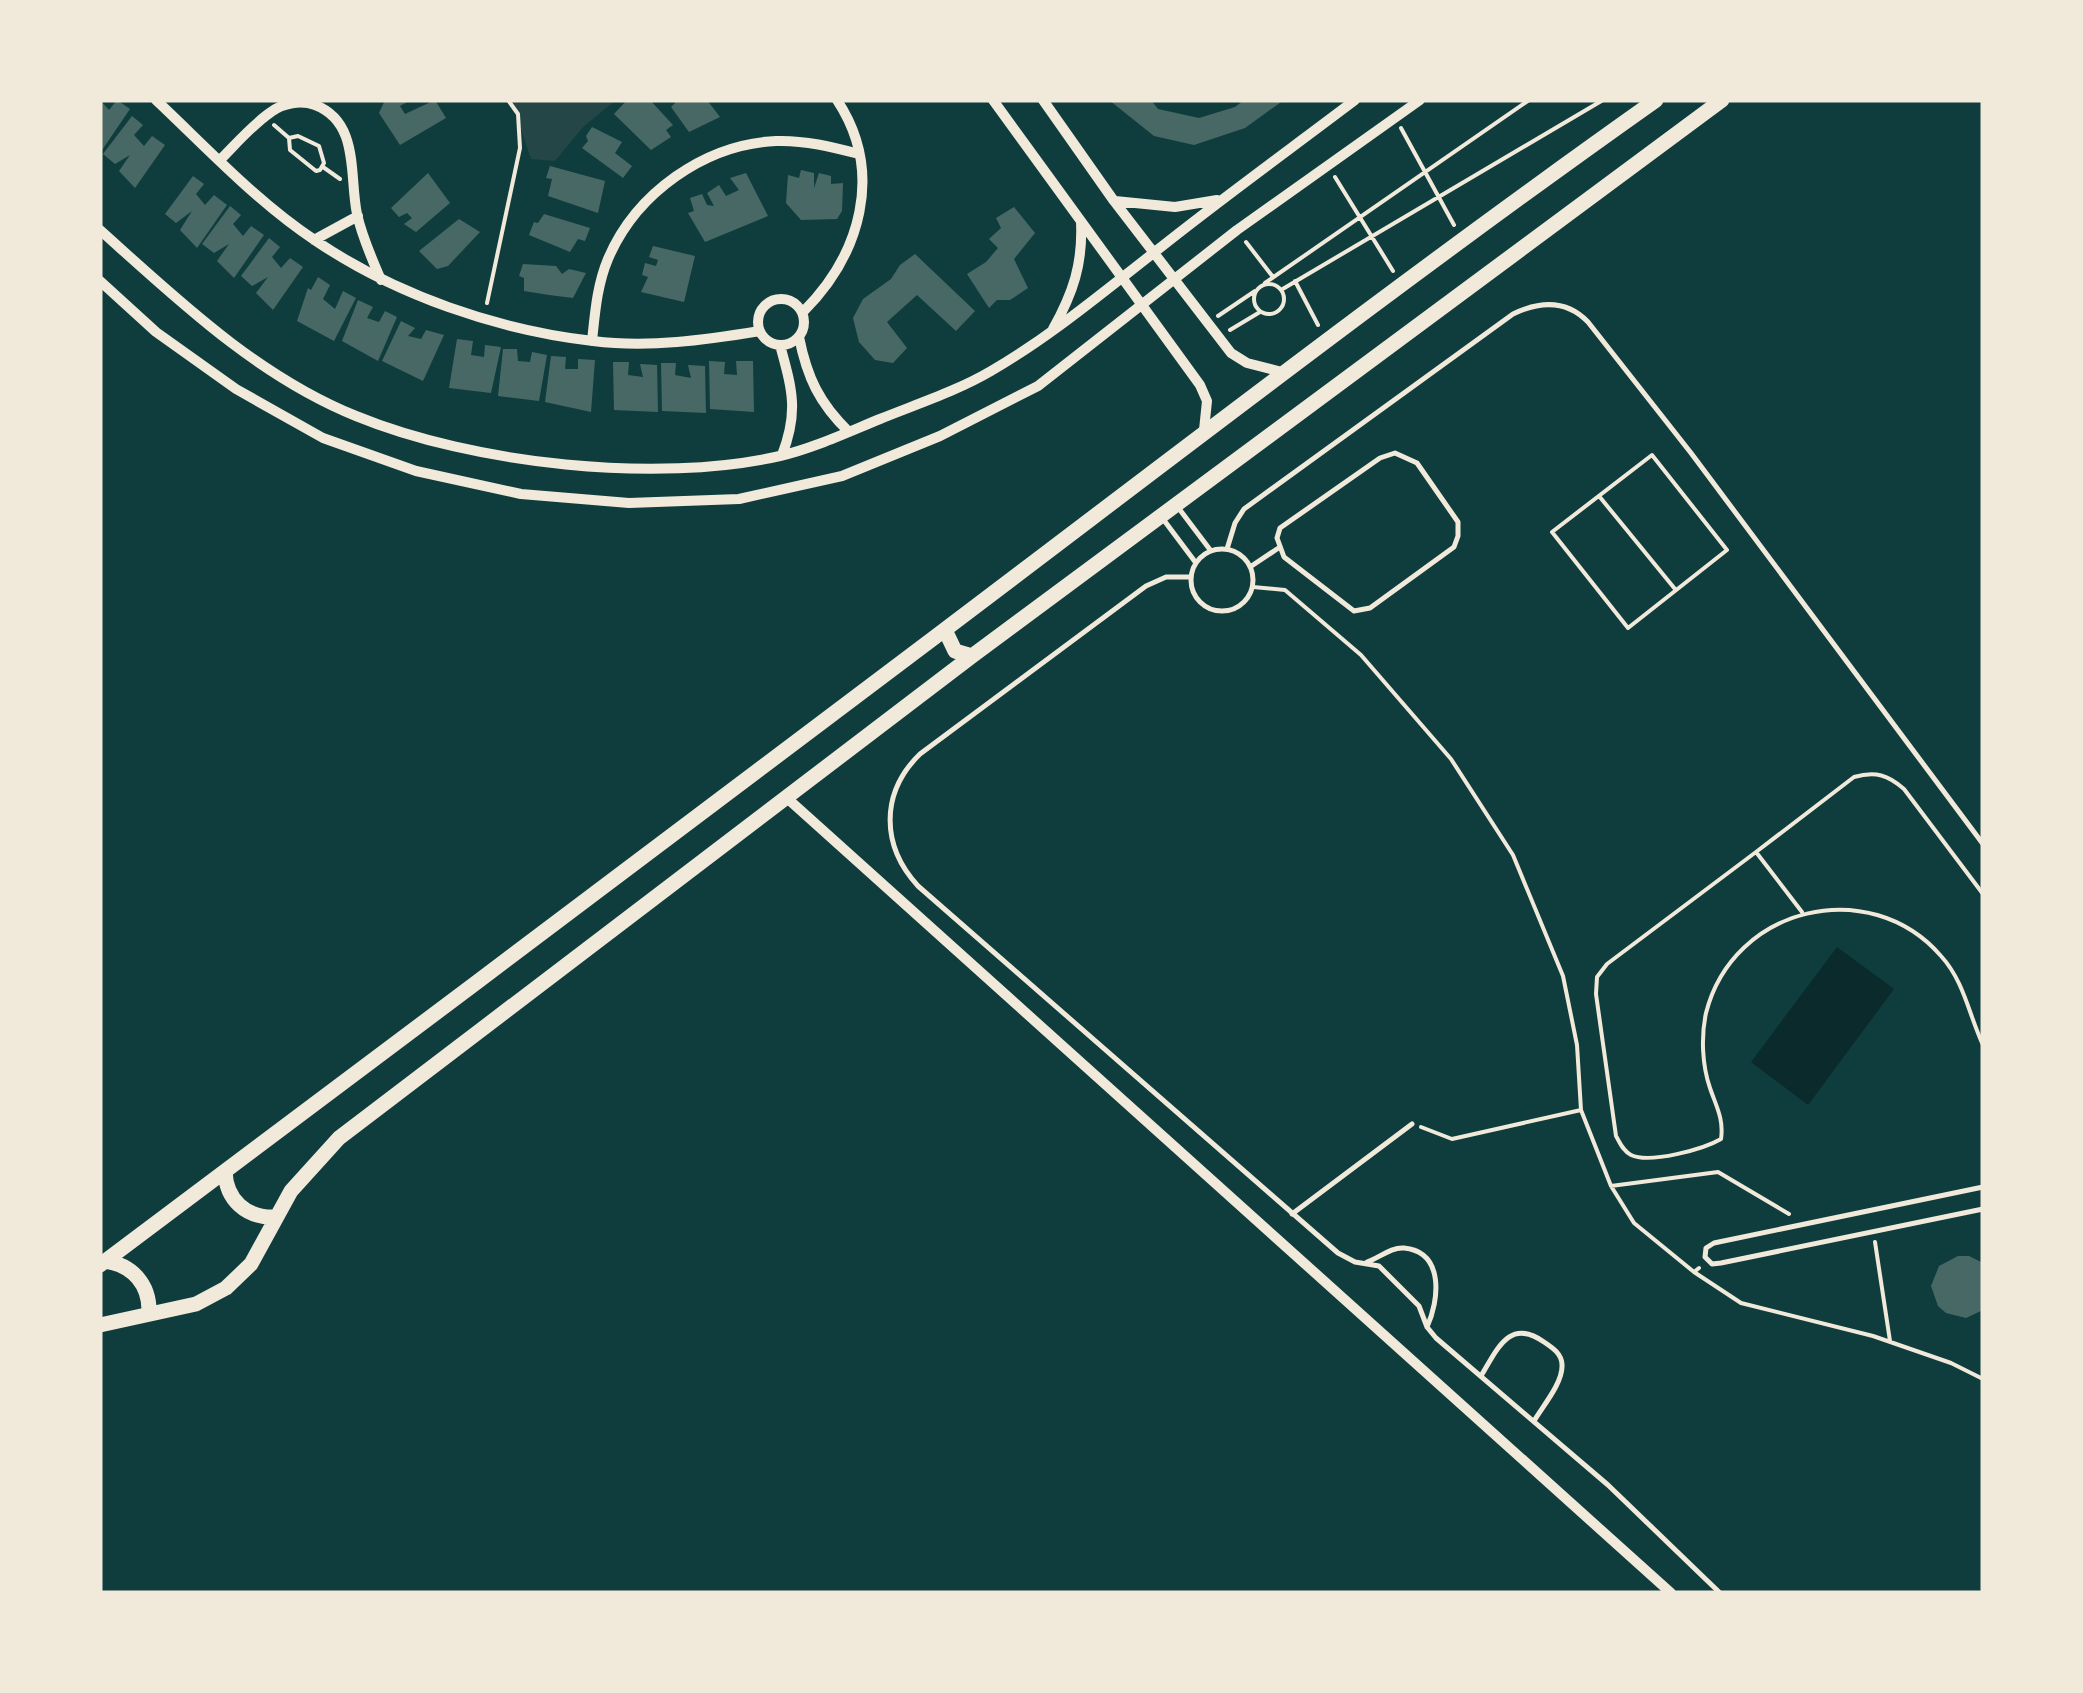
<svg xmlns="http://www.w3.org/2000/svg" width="2083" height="1693" viewBox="0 0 2083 1693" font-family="Roboto,sans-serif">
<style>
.green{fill:#244646}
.water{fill:#0a2a2b}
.building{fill:#486865}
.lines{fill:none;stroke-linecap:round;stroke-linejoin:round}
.path{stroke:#f1e9da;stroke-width:4}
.service{stroke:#f1e9da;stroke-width:5}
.minor{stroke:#f1e9da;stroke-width:10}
.secondary{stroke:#f1e9da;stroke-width:15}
</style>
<rect width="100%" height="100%" fill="#0f3d3e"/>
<!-- green -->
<path class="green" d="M511 100H616L583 127 555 161 531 159Z"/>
<!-- water -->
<path class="water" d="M1837 947 1894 989 1808 1105 1751 1062Z"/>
<!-- building -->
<path class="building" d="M100 100 109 110 117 100 130 109 100 153Z
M385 100H411L400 106 405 114 435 100 446 118 400 145 379 113Z
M627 100H650L673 125 666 130 671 137 651 150 614 114Z
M673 100H707L720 117 689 132 671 107 675 103Z
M1109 100H1151L1158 109 1199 118 1235 107 1244 100H1284L1245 128 1194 145 1154 136Z
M132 116 143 125 134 135 144 146 152 136 165 145 135 188 119 171 130 155 115 164 103 154Z
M592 127 622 142 615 153 632 166 623 178 582 148 588 141 586 136Z
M550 166 605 181 598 213 548 196 552 179 546 178Z
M801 170 814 173V188L819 173 831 176V184L843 183 842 211 837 219 801 220 786 203 788 175 799 178Z
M428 173 450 203 416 232 404 224 412 218 407 213 399 217 391 208Z
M746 173 768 216 705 242 688 213 694 211 690 198 702 194 707 205 714 206 707 193 719 185 726 196 739 190 730 178Z
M193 176 204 184 196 194 205 205 214 195 227 205 197 248 180 230 192 211 176 223 165 214Z
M230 206 241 215 233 224 243 236 251 226 264 235 234 278 217 261 229 244 214 253 202 244Z
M1014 207 1035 233 1014 259 1028 288 1010 300H997L989 308 967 274 986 262 998 248 989 239 1001 228 996 218Z
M544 214 590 228 585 241 578 239 570 252 529 235 534 222 538 223Z
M459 219 480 232 448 266 437 269 419 251Z
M269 238 280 247 272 257 281 268 290 258 303 267 273 310 256 293 268 277 252 286 241 276Z
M653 246 695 256 684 302 641 292 648 277 642 275 645 263 656 266 658 260 649 257Z
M915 254 975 311 956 331 917 295 887 322 907 348 893 363 875 360 859 342 853 318 863 299 891 279 900 265Z
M523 264 556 266 562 274 569 269 586 273 573 298 549 295 524 291V278L519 276Z
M318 277 330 285 323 299 335 309 343 291 356 298 334 341 297 321 308 288 311 290Z
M358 300 373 307 367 318 379 322 385 311 397 317 378 361 342 341Z
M401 321 415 328 408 336 421 339 426 330 444 335 423 381 382 361Z
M457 339 473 341 471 355 484 357 485 345 501 347 491 393 449 388Z
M503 349H517L518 361 530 362 532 352 547 355 539 401 498 396Z
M551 356 566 357 565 369H578V359L595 360 591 412 545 402Z
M709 361 725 362 724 374 737 375 736 361H753L754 412 710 409Z
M613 362H629L628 375 643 377 640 364 657 365 658 412 614 410Z
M661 363H676L675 375 691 378 688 365 705 366 706 413 662 411Z
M1958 1256H1969L1983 1263V1310L1966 1318 1946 1313 1938 1306 1931 1286 1939 1266Z"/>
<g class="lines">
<!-- path -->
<path class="path" d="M274 125 289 138
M1401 128 1454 225
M298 136 319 146 324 163 320 170 316 171 290 150 289 138Z
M323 167 340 179
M1335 177 1393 271
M1246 242 1273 277
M1295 281 1318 325
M1265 283 1529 100
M1254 299a15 15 0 1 1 30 0a15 15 0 1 1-30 0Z
M1281 290 1603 100
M487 303 520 148 518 114 508 100
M1218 316 1255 291
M1230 330 1260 312
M1652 455 1727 550 1628 628 1552 532Z
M1599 496 1675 589
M1253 587 1285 590 1361 655 1451 759 1513 855 1563 976 1577 1045 1581 1110 1611 1186 1634 1223 1694 1272 1699 1268
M1756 852 1607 964 1597 977 1596 994 1616 1136C1620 1143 1623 1151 1631 1155 1650 1164 1704 1149 1721 1139 1724 1119 1716 1106 1710 1088 1702 1065 1701 1036 1706 1013 1733 906 1870 874 1941 956 1964 981 1969 1015 1983 1045
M1802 912 1756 852 1854 777C1876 771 1888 775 1904 789L1983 894
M1421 1127 1452 1139 1581 1110
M1611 1186 1718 1172 1789 1214
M1875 1242 1890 1341
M1694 1272 1741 1303 1873 1336 1951 1363 1983 1379"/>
<!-- service -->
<path class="service" d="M1395 453 1417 463 1458 522V536L1454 547 1370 608 1354 611 1284 557 1277 538 1280 528 1380 458Z
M1177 506 1211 551
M1163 519 1196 563
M1227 549 1235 523 1244 509 1513 314C1540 301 1567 300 1588 322L1691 453 1983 844
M1191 580a31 31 0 1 1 62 0a31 31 0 1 1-62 0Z
M1250 567 1277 549
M1191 577H1166L1146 586 920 754C880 793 881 846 918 886L1338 1253 1355 1262 1379 1266 1419 1306 1427 1327 1436 1338 1608 1485 1720 1593
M1983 1187 1714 1243 1706 1248 1705 1257 1712 1264 1721 1263 1983 1209
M1292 1214 1412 1124
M1367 1262C1379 1258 1391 1247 1404 1248 1445 1252 1439 1301 1427 1327
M1481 1376C1497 1350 1509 1317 1544 1342 1553 1348 1562 1354 1562 1365 1563 1383 1542 1407 1534 1421"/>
<!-- minor -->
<path class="minor" d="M156 100C207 148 257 202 316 241 396 295 497 330 593 341 649 348 705 340 760 331
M993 100 1200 385 1207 401 1204 430
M1043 100 1114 201 1231 353 1247 363 1282 372
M220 160C236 144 252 125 271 112 283 103 301 100 315 105 360 122 349 176 357 214 362 237 372 259 381 280
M1115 201 1175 207 1217 200
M100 230C178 300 257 376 356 416 473 464 657 484 780 456 814 448 848 432 880 419 917 404 957 391 991 371 1051 336 1102 293 1156 251 1221 199 1289 150 1355 100
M314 240 358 216
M100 281 156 332 236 389 323 438 416 471 521 494 629 503 739 499 842 476 940 436 1038 386 1237 230 1420 100
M758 322a23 23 0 1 1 46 0a23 23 0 1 1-46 0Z
M803 312C860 255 885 173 837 100
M1053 329C1073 293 1083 264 1081 222
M799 337C807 377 819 403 849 432
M592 341C595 313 597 285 608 259 636 193 705 144 776 141 805 140 832 147 859 154
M780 345C792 389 799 411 782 455
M788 799 1671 1593"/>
<!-- secondary -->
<path class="secondary" d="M945 630 955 651 972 656
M225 1171C226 1200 246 1218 275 1217
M105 1261C133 1265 150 1285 149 1313
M100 1265C381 1054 663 843 943 631 1180 452 1414 271 1656 100
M100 1325 196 1304 226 1288 251 1264 291 1191 339 1138 972 656 1722 100"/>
</g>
<!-- border -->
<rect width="2083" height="1693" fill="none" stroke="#f1e9da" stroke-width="205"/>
</svg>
